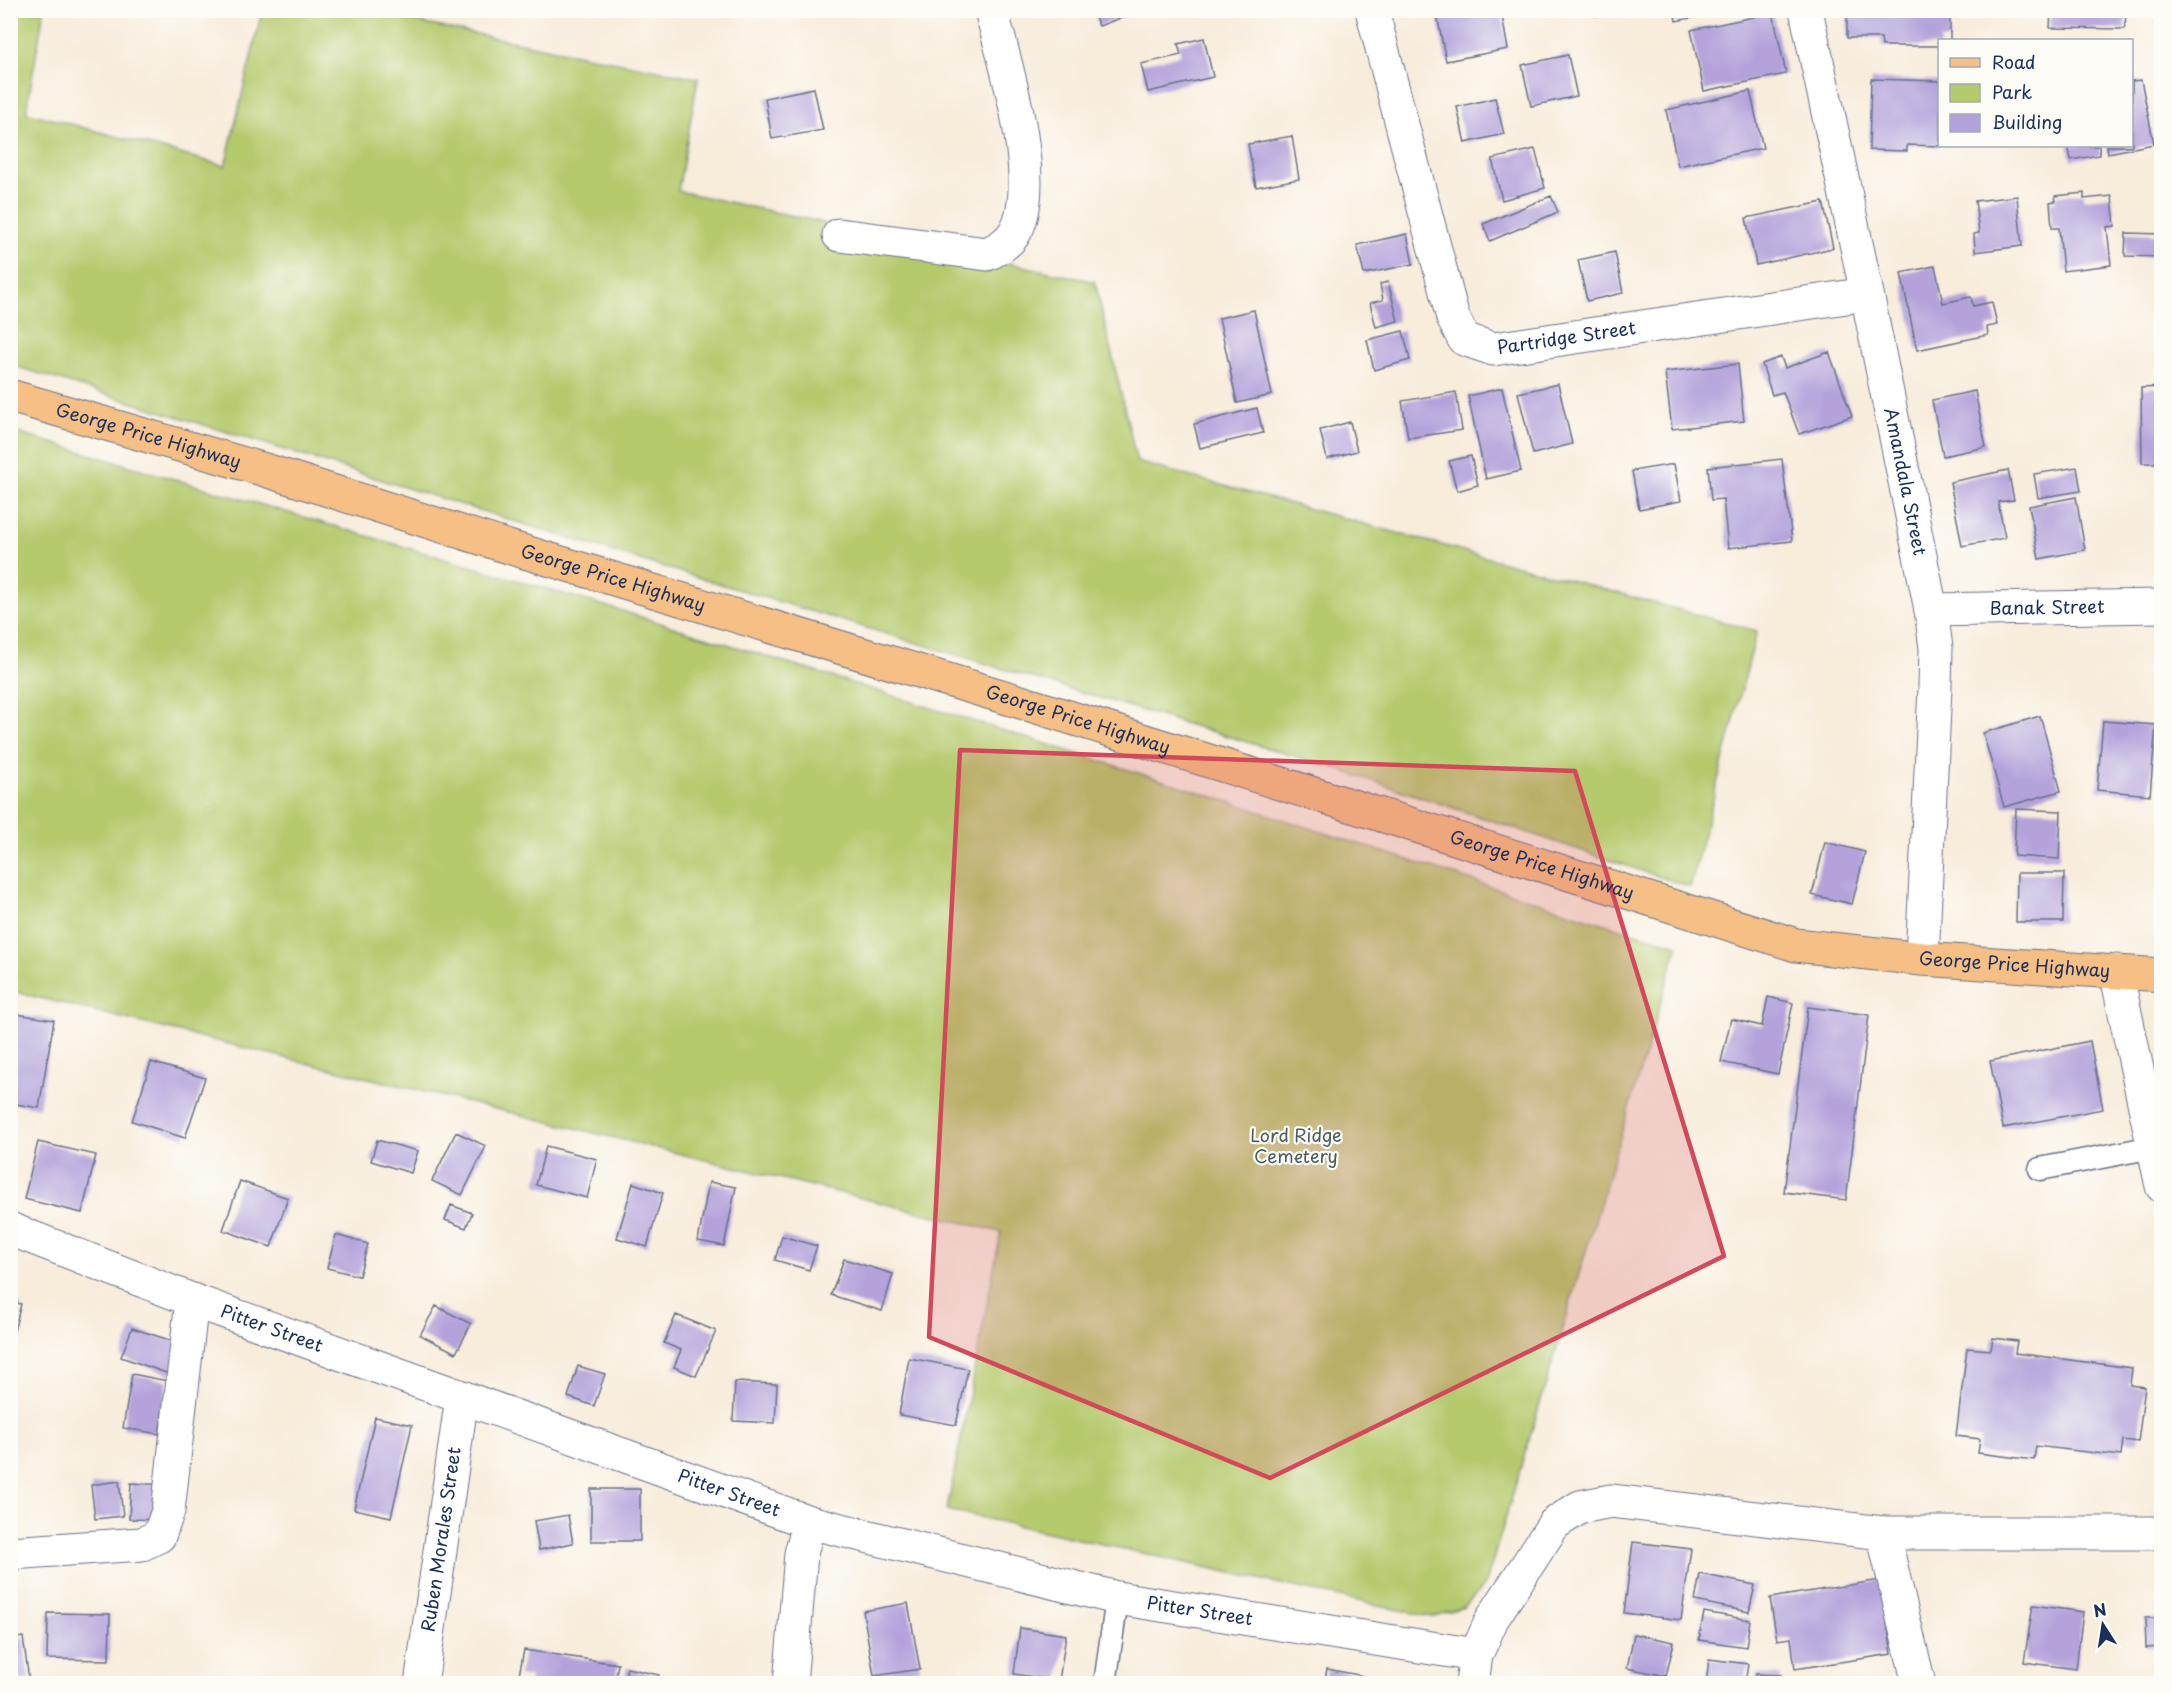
<svg xmlns="http://www.w3.org/2000/svg" width="2172" height="1694" viewBox="0 0 2172 1694" font-family="'Playpen Sans',sans-serif">
<style>
.green{fill:#b5c96d;stroke:#687c66;stroke-width:1.5}
.building{fill:#b4a3db}
.lines{fill:none;stroke-linecap:round;stroke-linejoin:round}
.service-casing{stroke:#68718a;stroke-width:25}
.minor-casing{stroke:#68718a;stroke-width:35}
.primary-casing{stroke:#68718a;stroke-width:35}
.service{stroke:#fff;stroke-width:22}
.minor{stroke:#fff;stroke-width:33}
.primary{stroke:#f5bf86;stroke-width:33}
.marked{fill:#d1495b;fill-opacity:0.2;stroke:#d1495b;stroke-width:4.5;stroke-linejoin:round}
.labels{text-anchor:middle;stroke-width:4.5;stroke-linejoin:round;paint-order:stroke}
.street-label{font-size:18px;fill:#1b2f5e;stroke:#fdfcf7}
.park-label{font-size:18px;fill:#495d62;stroke:#fdfcf7}
</style>
<rect width="100%" height="100%" fill="#fdfcf7"/>
<filter id="ink" filterUnits="userSpaceOnUse"><feTurbulence type="fractalNoise" baseFrequency=".0167" numOctaves="2"/><feDisplacementMap in="SourceGraphic" scale="12" xChannelSelector="R" yChannelSelector="G"/><feConvolveMatrix kernelMatrix="1 2 1 2 8 2 1 2 1" color-interpolation-filters="sRGB"/></filter>
<filter id="wash" filterUnits="userSpaceOnUse"><feTurbulence type="fractalNoise" baseFrequency=".008" numOctaves="4" result="noise"/><feDisplacementMap in="SourceGraphic" scale="24" xChannelSelector="R" yChannelSelector="G"/><feGaussianBlur stdDeviation="1.35" result="paint"/><feColorMatrix in="noise" values="0 0 0 0 0 0 0 0 0 0 0 0 0 0 0 0 0 1.4 0 .05"/><feComposite in="paint" operator="in"/></filter>
<g filter="url(#wash)">
<rect width="100%" height="100%" fill="#f8ecdb"/>
<!-- green -->
<path class="green" d="M10 11H44L26 112 225 166 262 11H360L698 78 678 191 1095 282 1137 462 1757 631 1690 887 1337 769 630 557 11 365Z
M11 431 622 611 1196 791 1624 930 1678 945 1486 1583 1464 1607 1431 1617 947 1510 1001 1232 11 991Z"/>
<g id="blocks">
<!-- building -->
<path class="building" d="M494 10H519V12L495 15Z
M1092 10H1139V11L1099 26Z
M1436 10H1501L1508 49 1446 61Z
M1594 10H1617V12L1595 16Z
M1674 10H1725V12L1676 21Z
M1847 10H1950V40H1940V46H1882L1881 38H1847Z
M2051 10H2126L2125 29 2050 28Z
M1773 13 1786 74 1704 91 1691 30Z
M1204 38 1213 77 1148 92 1141 64 1181 55 1178 44Z
M1568 55 1577 96 1531 106 1522 65Z
M1871 79 1940 81V146L1907 145V151L1869 150Z
M2141 80 2154 144 2108 153 2107 146H2132V81Z
M814 88 823 130 772 139 765 98Z
M1750 91 1763 148 1678 166 1666 110Z
M1495 98 1504 134 1465 143 1457 107Z
M1292 136 1299 179 1256 187 1248 144Z
M2068 146H2099L2100 155 2071 160Z
M1535 149 1545 188 1502 200 1492 159Z
M2084 193V199L2112 196 2115 226 2107 227 2111 265 2063 271 2059 228H2052L2050 202 2056 201 2055 196Z
M1551 196 1558 212 1490 241 1483 224Z
M2017 196 2022 246 1975 252 1974 234 1979 233 1975 201Z
M1823 202 1833 248 1756 265 1746 218Z
M2126 233 2162 234V257L2125 256Z
M1407 234 1413 264 1364 274 1357 245Z
M1615 252 1623 293 1587 301 1578 260Z
M1935 266 1943 303 1971 297 1973 306 1992 302 1997 325 1987 327 1988 335 1917 350 1901 273Z
M1388 282 1398 321 1376 327 1370 303 1383 300 1380 284Z
M1254 310 1272 395 1237 403 1219 318Z
M1403 331 1410 360 1374 370 1367 340Z
M1829 352 1852 416 1799 434 1783 392 1772 395 1762 364 1781 357 1785 368Z
M1738 364 1744 421 1672 429 1665 372Z
M1558 384 1572 444 1533 454 1518 393Z
M2162 387V463H2142L2141 388Z
M1502 388 1521 471 1486 479 1468 396Z
M1975 391 1986 447 1943 456 1932 400Z
M1456 392 1462 430 1408 438 1402 401Z
M1257 408 1263 433 1200 448 1194 424Z
M1350 422 1357 451 1327 459 1320 430Z
M1471 456 1478 485 1457 491 1449 461Z
M1782 459 1792 541 1728 548 1723 499 1711 500 1708 467Z
M1674 464 1681 501 1639 509 1632 471Z
M2077 467 2081 491 2038 498 2034 474Z
M2008 470 2014 500 1998 502 2005 538 1962 546 1950 482Z
M2076 497 2085 550 2039 559 2029 506Z
M2040 716 2061 791 2004 807 1983 733Z
M2103 721 2156 725 2150 795 2097 790Z
M2016 809 2061 811 2059 859 2014 856Z
M1825 842 1865 852 1852 904 1812 895Z
M2017 873H2064L2063 922H2016Z
M1768 997 1793 1003 1778 1074 1721 1062 1731 1019 1762 1026Z
M1808 1007 1869 1015 1846 1200 1784 1192Z
M10 1013 54 1020 39 1108 10 1103Z
M2090 1041 2103 1109 2003 1128 1990 1061Z
M151 1062 205 1078 185 1138 132 1121Z
M456 1132 486 1146 462 1195 432 1181Z
M377 1140 418 1151 411 1173 371 1161Z
M38 1142 96 1155 82 1213 24 1199Z
M546 1146 597 1159 587 1198 536 1185Z
M240 1181 288 1198 271 1247 223 1230Z
M709 1182 736 1187 724 1246 698 1241Z
M633 1183 663 1193 647 1247 617 1238Z
M451 1205 472 1213 466 1228 445 1220Z
M336 1235 368 1244 359 1276 327 1268Z
M782 1236 817 1246 809 1270 775 1260Z
M844 1259 893 1274 882 1311 831 1295Z
M10 1301 21 1304 11 1343H10Z
M436 1306 471 1324 456 1353 420 1335Z
M676 1315 716 1331 696 1376 674 1367 681 1350 664 1343Z
M132 1328 182 1344 172 1375 121 1357Z
M1993 1338 2017 1341 2015 1353 2132 1368 2130 1385 2145 1387 2138 1442 2123 1440 2121 1456 2036 1446 2034 1460 1978 1453 1980 1439 1956 1436 1967 1348 1991 1350Z
M909 1358 968 1369 956 1425 899 1415Z
M578 1366 605 1374 594 1406 568 1397Z
M132 1374 168 1381 159 1434 123 1428Z
M735 1382 777 1384 775 1423 733 1421Z
M375 1417 412 1425 391 1517 354 1509Z
M119 1481 123 1516 95 1519 91 1485Z
M131 1483 166 1485 164 1520 129 1519Z
M591 1489H640V1541H591Z
M568 1515 573 1543 539 1550 534 1521Z
M1633 1542 1691 1549 1681 1620 1624 1613Z
M1700 1574 1755 1585 1749 1612 1695 1601Z
M1880 1580 1892 1654 1795 1669 1791 1638 1777 1640 1770 1598Z
M908 1603 920 1669 874 1676 863 1611Z
M2033 1605 2083 1612 2076 1669 2024 1662Z
M1704 1612 1750 1620 1746 1647 1699 1640Z
M48 1613 110 1614 109 1660 47 1659Z
M2145 1618H2162V1647L2146 1648Z
M1020 1628 1066 1635 1059 1681 1014 1674Z
M1634 1634 1674 1642 1666 1676 1627 1668Z
M23 1637 29 1680 10 1682V1639Z
M524 1650 618 1664 615 1684H529L530 1677 519 1675Z
M1709 1659 1748 1664 1745 1684H1706Z
M627 1668 659 1675 657 1684H623Z
M1327 1669 1369 1677 1367 1684H1324Z
M1756 1674 1781 1675 1780 1684H1756Z
M76 1680 91 1682V1684H76Z"/>
</g>
</g>
<g filter="url(#ink)">
<use href="#blocks" fill-opacity="0" stroke="#68718a" stroke-width="1.5"/>
<g class="lines">
<!-- service casing -->
<g class="service-casing">
<path id="service" d="M2040 1169 2153 1147
M1105 1684 1117 1598"/>
</g>
<!-- minor casing -->
<g class="minor-casing">
<g id="minor">
<path id="s1" d="M1372 10 1453 318 1464 339 1493 349 1867 294"/>
<path id="s2" d="M1806 10 1867 294 1931 610 1936 648 1935 688 1922 959"/>
<path d="M839 235 987 254C998 249 1009 243 1015 232 1043 184 1005 62 991 10"/>
<path id="s3" d="M1931 610 2162 606"/>
<path d="M2116 971 2162 1186"/>
<path id="s4" d="M10 1229 192 1300 809 1522 1117 1598 1476 1655"/>
<path d="M1883 1533 1919 1684"/>
<path d="M10 1553 142 1544 159 1536 168 1511 192 1300"/>
<path id="s5" d="M421 1684 462 1397"/>
<path d="M790 1684 801 1554 809 1522"/>
<path d="M1472 1684 1476 1655 1492 1619 1554 1524 1580 1507 1611 1501 1883 1533H2162"/>
</g>
</g>
<!-- primary casing -->
<g class="primary-casing">
<g id="primary">
<path id="s6" d="M10 396 265 470 515 549 1024 703 1796 945 1922 959 2162 975"/>
</g>
</g>
<!-- service -->
<use href="#service" class="service"/>
<!-- minor -->
<use href="#minor" class="minor"/>
<!-- primary -->
<use href="#primary" class="primary"/>
</g>
</g>
<!-- marked area -->
<path class="marked" d="M960 750 1575 771 1724 1256 1270 1478 929 1337Z"/>
<g class="labels">
<!-- street labels -->
<g class="street-label">
<text dy="6" stroke="none"><textPath href="#s1" startOffset="447">Partridge Street</textPath></text>
<text dy="6" stroke="none"><textPath href="#s6" startOffset="144">George Price Highway</textPath></text>
<text dy="6" stroke="none"><textPath href="#s2" startOffset="482">Amandala Street</textPath></text>
<text dy="6" stroke="none"><textPath href="#s6" startOffset="630">George Price Highway</textPath></text>
<text dy="6" stroke="none"><textPath href="#s3" startOffset="116">Banak Street</textPath></text>
<text dy="6" stroke="none"><textPath href="#s6" startOffset="1116">George Price Highway</textPath></text>
<text dy="6" stroke="none"><textPath href="#s6" startOffset="1602">George Price Highway</textPath></text>
<text dy="6" stroke="none"><textPath href="#s6" startOffset="2088">George Price Highway</textPath></text>
<text dy="6" stroke="none"><textPath href="#s4" startOffset="280">Pitter Street</textPath></text>
<text dy="6" stroke="none"><textPath href="#s4" startOffset="766">Pitter Street</textPath></text>
<text dy="6" stroke="none"><textPath href="#s5" startOffset="146">Ruben Morales Street</textPath></text>
<text dy="6" stroke="none"><textPath href="#s4" startOffset="1252">Pitter Street</textPath></text>
</g>
<!-- park labels -->
<g class="park-label">
<text x="1296" y="1142">Lord Ridge<tspan x="1296" dy="21">Cemetery</tspan></text>
</g>
</g>
<!-- margin -->
<rect width="2172" height="1694" fill="none" stroke="#fdfcf7" stroke-width="36"/>
<!-- legend -->
<rect x="1938" y="39" width="195" height="108" fill="#fdfcf7" stroke="#a3aaba" stroke-width="1.5"/>
<rect x="1950" y="58" width="30" height="9" fill="#f5bf86" stroke="#a3aaba" stroke-width="1.5"/>
<text x="1992" y="69" font-size="18" fill="#1b2f5e">Road</text>
<rect x="1950" y="84" width="30" height="18" fill="#b5c96d" stroke="#a3aaba" stroke-width="1.5"/>
<text x="1992" y="99" font-size="18" fill="#1b2f5e">Park</text>
<rect x="1950" y="114" width="30" height="18" fill="#b4a3db" stroke="#a3aaba" stroke-width="1.5"/>
<text x="1992" y="129" font-size="18" fill="#1b2f5e">Building</text>
<!-- north arrow -->
<g transform="translate(2103 1625) rotate(348)" stroke="#fdfcf7" stroke-width="4.5" paint-order="stroke">
<path d="M0-4.5L10 22L0 15L-10 22Z" fill="#1b2f5e"/>
<text y="-9" font-size="16" font-weight="bold" text-anchor="middle" fill="#1b2f5e">N</text>
</g>
</svg>
